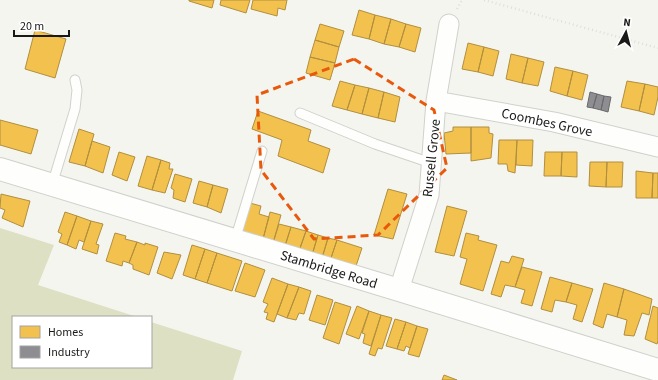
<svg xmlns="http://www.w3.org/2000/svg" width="658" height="380" viewBox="0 0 658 380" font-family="'Source Sans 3',sans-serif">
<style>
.green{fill:#dde0c2}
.homes{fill:#f2c14e;stroke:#b18f3e}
.industry{fill:#8d8d92;stroke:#6a6a6d}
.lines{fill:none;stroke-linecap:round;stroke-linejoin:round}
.service-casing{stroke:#d0d0cc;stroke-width:11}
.minor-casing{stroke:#d0d0cc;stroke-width:21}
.tertiary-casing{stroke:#d0d0cc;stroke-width:24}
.path{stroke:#dededd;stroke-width:2.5;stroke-dasharray:1 3;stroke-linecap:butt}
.service{stroke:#fefefd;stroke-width:9}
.minor{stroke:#fefefd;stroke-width:19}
.tertiary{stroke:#fefefd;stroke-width:22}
.marked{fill:none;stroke:#e8590c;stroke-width:3;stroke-dasharray:8 5;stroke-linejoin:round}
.labels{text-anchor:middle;stroke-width:4;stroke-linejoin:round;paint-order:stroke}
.street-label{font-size:14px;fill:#191917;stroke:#fff}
</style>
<rect width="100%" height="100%" fill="#f5f5f0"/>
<!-- green -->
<path class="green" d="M0 228 54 245 38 285 137 317H13V367H151V322L242 351 233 380H0Z"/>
<!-- homes -->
<path class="homes" d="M189 0H214L212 8 189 1Z
M221 0H250L246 13 220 5Z
M253 0H287L285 10 278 8 277 16 251 9Z
M359 10 375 15 369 39 352 35Z
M375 15 391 19 384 44 369 39Z
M391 19 406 24 399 47 384 44Z
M320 24 344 31 339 47 315 40Z
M406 24 421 28 415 52 399 47Z
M35 30 66 39 55 78 25 69Z
M315 40 339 47 335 63 310 57Z
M468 43 484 47 478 72 462 69Z
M484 47 499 51 493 76 478 72Z
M511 54 528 58 522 83 506 79Z
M310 57 335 63 330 80 306 73Z
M528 58 544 62 538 86 522 83Z
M555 67 573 71 567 96 550 91Z
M573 71 588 75 582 100 567 96Z
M340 81 355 85 347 110 332 106Z
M627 81 645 84 639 111 621 107Z
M645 84 658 87V97L654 115 639 111Z
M355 85 369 88 362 114 347 110Z
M369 88 384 92 378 118 362 114Z
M384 92 400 97 395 122 378 118Z
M258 111 311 130 308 141 330 149 323 173 278 156 282 140 252 129Z
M0 120 38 130 31 154 0 145Z
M453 127H471V153L446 154 444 133 453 131Z
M471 127H489V133L493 134 491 158 471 161Z
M79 129 94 134 85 166 69 162Z
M499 140H517L515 173 508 171 507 164H498Z
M517 140H533L532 166 516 165Z
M92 141 110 147 103 173 85 166Z
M119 152 135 157 127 181 112 175Z
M545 152H562L561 176H544Z
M562 152H577V177L561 176Z
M147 156 161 160 152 190 138 186Z
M161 160 170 163 169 169H173L165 193 152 190Z
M590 162H607L606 187 589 186Z
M607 162H623L622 187H606Z
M636 171 653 173 652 198H636Z
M653 173H658V198H652Z
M175 174 192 179 185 202 173 198 174 190 171 188Z
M199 181 213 185 207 207 193 203Z
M213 185 228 189 221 213 207 207Z
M388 189 407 194 393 239 374 235Z
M1 194 30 201 23 227 2 218 5 210 0 208Z
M246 202 261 206 259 214 269 217 263 239 238 230Z
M447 206 467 211 454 256 435 252Z
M65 212 77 216 67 245 59 242 62 234 58 232Z
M270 212 281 215 273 243 263 239Z
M77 216 91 221 84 242 79 240 76 249 67 245Z
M91 221 103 224 96 244 99 245 97 254 82 249Z
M279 224 291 227 285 246 273 243Z
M291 227 306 231 299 251 285 246Z
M306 231 318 235 312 255 299 251Z
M115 233 126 236 125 239 137 242 129 263 123 261 122 266 106 261Z
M466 233 479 236 478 240 497 245 483 291 460 284 467 259 460 257Z
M318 235 328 238 322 258 312 255Z
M328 238 337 240 330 261 322 258Z
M337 240 362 248 355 269 330 261Z
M137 242 145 245V243L158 247 149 275 133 269V265L129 263Z
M192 245 205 249 195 279 183 275Z
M205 249 217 253 207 283 195 279Z
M164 252 181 255 172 279 157 273Z
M217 253 242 261 232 291 207 283Z
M512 256 524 259 515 287 505 285 501 297 491 294 501 261 509 263Z
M245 263 265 270 255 297 235 291Z
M522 267 542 272 532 306 521 303 525 290 515 287Z
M550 277 572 283 566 302 555 300 552 312 541 309Z
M272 278 288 284 274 322 266 319 268 313 264 312 268 304 263 302Z
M572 283 593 289 582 322 573 319 577 305 566 302Z
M604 283 624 289 617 317 607 314 603 328 593 324Z
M288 284 299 287 287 318 277 314Z
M299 287 311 291 304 314 299 313 296 320 287 318Z
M624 289 652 299 649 315 642 313 634 336 624 335 627 320 617 317Z
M317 295 333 300 325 325 309 320Z
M335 302 351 307 339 344 323 338Z
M357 306 369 311 359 339 346 334Z
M653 306 658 308V341L657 344 645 339Z
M369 311 381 315 371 346 363 343 365 334 362 333Z
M381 315 392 318 382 349 378 348 375 356 369 354Z
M395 319 406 322 397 349 386 346Z
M406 322 417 326 410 348 406 346 404 351 397 349Z
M417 326 428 329 419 357 408 354Z
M444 375 457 380H442Z"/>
<!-- industry -->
<path class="industry" d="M590 92 597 94 593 108 587 107Z
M597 94 604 96 601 110 593 108Z
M604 96 611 97 608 112 601 110Z"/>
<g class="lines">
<!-- service casing -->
<g class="service-casing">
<path id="service" d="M300 113 375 144 431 163
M52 185 75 109 77 90 75 80
M235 240 262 151"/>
</g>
<!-- minor casing -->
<g class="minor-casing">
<path id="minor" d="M436 101 554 122 658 147
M399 290 429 195 436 101 449 24"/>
</g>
<!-- tertiary casing -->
<g class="tertiary-casing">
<path id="tertiary" d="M0 169 399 290 658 370"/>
</g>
<!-- path -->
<path class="path" d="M484 0 658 48
M457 9 462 0"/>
<!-- service -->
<use href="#service" class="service"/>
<!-- minor -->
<use href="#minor" class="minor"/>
<!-- tertiary -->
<use href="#tertiary" class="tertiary"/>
</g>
<!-- marked area -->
<path class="marked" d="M354 59 434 110 447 168 378 235 314 239 261 170 257 95Z"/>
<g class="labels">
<!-- street labels -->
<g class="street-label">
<text transform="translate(547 122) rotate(12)" y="5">Coombes Grove</text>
<text transform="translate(431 158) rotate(-84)" y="5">Russell Grove</text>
<text transform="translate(329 269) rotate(17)" y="5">Stambridge Road</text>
</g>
</g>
<!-- legend -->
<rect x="12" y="316" width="140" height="52" fill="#ffffff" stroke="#a3a3a2"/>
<rect x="20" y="326" width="20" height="12" fill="#f2c14e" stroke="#a3a3a2"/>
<text x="48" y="336" font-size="12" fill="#191917">Homes</text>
<rect x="20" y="346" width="20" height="12" fill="#8d8d92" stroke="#a3a3a2"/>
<text x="48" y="356" font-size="12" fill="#191917">Industry</text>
<!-- north arrow -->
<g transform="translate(626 32) rotate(7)" stroke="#ffffff" stroke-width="3" paint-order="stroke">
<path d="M0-3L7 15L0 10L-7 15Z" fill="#191917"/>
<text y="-6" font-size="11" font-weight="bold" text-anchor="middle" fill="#191917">N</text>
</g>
<!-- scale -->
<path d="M14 30v6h55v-6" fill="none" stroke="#191917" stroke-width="2"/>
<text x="20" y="30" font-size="12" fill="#191917" stroke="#ffffff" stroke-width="3" paint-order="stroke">20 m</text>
</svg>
